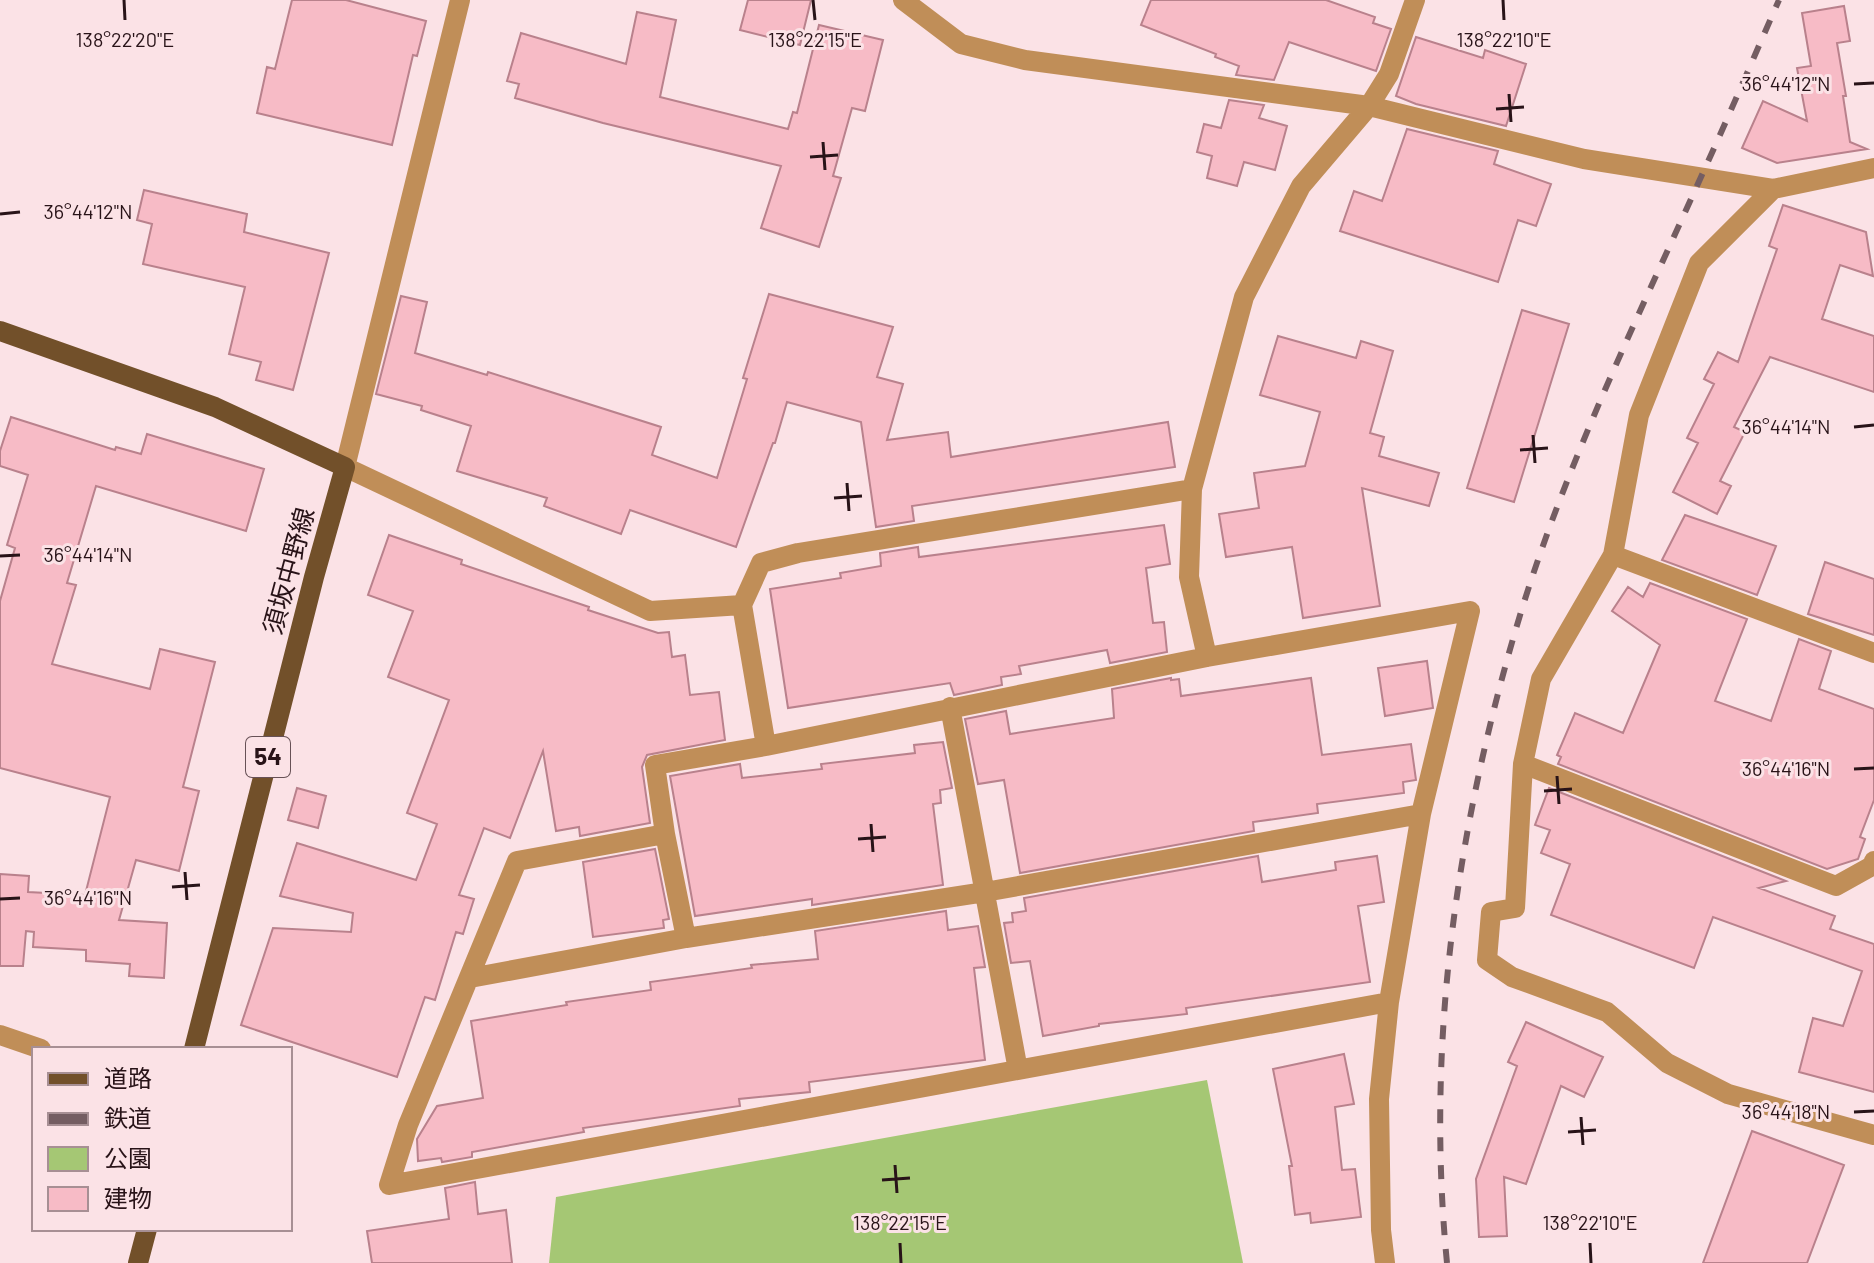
<svg xmlns="http://www.w3.org/2000/svg" width="1874" height="1263" viewBox="0 0 1874 1263" font-family="Barlow,'Noto Sans JP',sans-serif">
<style>
.green{fill:#a5c774}
.building{fill:#f7bbc6;stroke:#b9818c;stroke-width:2}
.lines{fill:none;stroke-linecap:round;stroke-linejoin:round}
.street{stroke:#c08e58;stroke-width:20}
.primary{stroke:#72502a;stroke-width:20}
.rail{stroke:#745d62;stroke-width:6;stroke-dasharray:14 14;stroke-linecap:butt}
.ticks{fill:none;stroke:#281318;stroke-width:3}
.labels{text-anchor:middle;stroke-width:6;stroke-linejoin:round;paint-order:stroke}
.shield{fill:#fbe2e6;stroke:#675156;stroke-width:2}
.shield-label{font-size:24px;font-weight:bold;fill:#281318}
.street-label{font-size:26px;fill:#281318;stroke:#fbe2e6}
.ticks-label{font-size:20px;text-anchor:middle;fill:#281318;stroke:#fbe2e6;stroke-width:6;stroke-linejoin:round;paint-order:stroke}
</style>
<rect width="100%" height="100%" fill="#fbe2e6"/>
<!-- green -->
<path class="green" d="M1207 1080 1243 1263H549L556 1197Z"/>
<!-- building -->
<path class="building" d="M292 0H346L426 21 417 56 413 55 392 145 257 113 267 67 275 69Z
M748 0H811L800 45 740 30Z
M1151 0H1326L1375 17 1373 23 1391 29 1376 71 1289 42 1274 80 1236 75 1239 66 1215 57 1216 54 1141 25Z
M1844 6 1850 41 1837 43 1846 96H1843L1850 142 1867 149 1777 163 1742 148 1763 101 1807 121 1797 68 1811 66 1802 13Z
M637 12 676 20 660 97 788 129 793 112 797 113 819 25 883 40 865 111 852 108 833 176 841 178 819 247 761 228 781 166 603 123 515 98 519 84 507 81 521 33 626 64Z
M1416 37 1483 58 1485 50 1526 64 1506 126 1416 104 1396 96Z
M1229 100 1264 105 1259 118 1287 126 1275 170 1244 162 1237 186 1207 178 1212 156 1197 152 1204 124 1221 128Z
M1407 129 1498 151 1494 164 1551 184 1536 226 1518 220 1498 282 1340 231 1354 191 1382 201Z
M144 190 247 214 244 232 329 253 293 390 256 380 261 362 229 354 245 287 143 264 152 224 137 220Z
M1783 205 1866 232 1873 276 1840 265 1822 319 1874 336V392L1770 357 1734 427 1745 432 1720 481 1731 486 1717 514 1673 492 1698 443 1687 438 1714 384 1704 379 1718 352 1738 362 1777 249 1769 246Z
M769 294 893 327 877 377 903 384 887 440 948 432 951 457 1168 422 1175 467 912 506 914 521 876 527 861 422 787 402 775 443H773L736 547 630 510 621 534 544 506 547 498 457 471 471 426 421 410 422 406 376 394 401 296 427 302 415 353 487 375 488 372 661 427 652 455 717 478 747 379 743 378Z
M1522 310 1569 324 1514 502 1467 488Z
M1278 336 1356 358 1361 341 1393 351 1370 433 1384 437 1379 456 1439 473 1429 506 1362 488 1380 606 1303 618 1292 547 1226 557 1219 514 1259 508 1254 473 1305 466 1320 412 1260 395Z
M11 417 115 450 116 447 141 454 147 434 264 469 246 531 96 486 67 583 76 585 52 664 150 689 160 649 215 662 183 787 199 791 179 871 136 860 119 920 167 923 164 978 129 976 130 964 86 961V950L33 947 34 932 26 931 23 966H0V874L29 876 28 892 85 895 110 797 0 768V601L15 548 7 545 28 475 0 466V451Z
M1685 515 1776 546 1757 595 1662 560Z
M1164 525 1170 564 1146 568 1153 623 1164 622 1167 652 1110 663 1107 650 1019 666 1021 674 1001 677 1002 685 954 695 950 683 788 708 770 589 841 578 840 573 881 566 880 553 918 547 919 557Z
M389 535 462 560 461 564 589 607 588 610 658 633 669 632 672 657 685 655 690 695 719 692 725 740 647 755 642 767 650 823 580 836 579 827 556 831 543 751 510 838 484 828 459 895 474 899 463 934 456 932 435 1000 425 997 397 1077 241 1025 273 928 351 932 353 913 280 896 297 843 416 880 437 824 407 813 449 700 388 677 413 611 368 595Z
M1825 562 1874 579V635L1808 614Z
M1650 583 1747 619 1715 701 1771 721 1799 639 1831 651 1819 689 1874 709V800L1860 837 1865 839 1858 859 1827 869 1558 764 1561 757 1557 755 1575 713 1623 733 1660 645 1612 611 1628 587 1643 597Z
M1427 661 1433 708 1385 716 1378 668Z
M1171 678V680L1179 679 1181 696 1311 678 1322 755 1411 744 1416 780 1403 782 1404 793 1317 804 1318 813 1253 822 1254 831 1020 873 1004 780 978 784 965 719 1006 711 1010 734 1114 718 1112 689Z
M943 742 952 788 940 790 941 803 933 804 943 885 812 905V899L695 916 670 776 740 764 742 778 822 769 821 764 915 753 914 745Z
M297 788 326 796 318 828 288 820Z
M1549 788 1786 881 1759 888 1835 916 1830 929 1874 944V1092L1799 1072 1813 1018 1843 1026 1862 971 1713 917 1694 968 1551 915 1570 864 1541 853 1550 830 1535 825Z
M655 849 669 919 663 920 664 928 593 937 583 862Z
M1258 856 1262 882 1336 870 1335 862 1377 856 1384 902 1358 906 1370 982 1186 1008 1187 1014 1099 1024V1026L1043 1036 1030 961 1011 963 1004 923 1013 922 1012 913 1026 911 1024 898Z
M946 911 948 930 978 926 985 967 974 968 985 1060 809 1082 810 1092 739 1099 740 1106 583 1128 584 1132 472 1152V1157L442 1162 441 1158 418 1161 417 1139 437 1106 483 1098 471 1021 567 1005 566 1002 651 990 650 982 752 968 751 965 818 959 815 931Z
M1526 1022 1603 1057 1584 1097 1561 1086 1526 1184 1504 1177 1507 1236 1479 1237 1476 1179 1517 1066 1508 1062Z
M1344 1054 1354 1104 1335 1107 1342 1170 1355 1169 1361 1217 1311 1223 1310 1213 1295 1215 1289 1166H1292L1273 1069Z
M1752 1131 1844 1165 1807 1263H1703Z
M475 1182 478 1214 506 1210 512 1263H372L367 1231 449 1219 445 1188Z"/>
<g class="lines">
<!-- street -->
<path class="street" d="M460 0 345 467 650 611 742 605 766 746 1207 657 1470 611 1421 814 1389 1002 1379 1099 1381 1230 1385 1263
M903 0 961 44 1025 60 1369 106 1584 159 1773 189 1874 168
M1773 189 1699 263 1639 415 1613 555 1541 679 1523 764 1515 908 1491 912 1487 960 1512 977 1607 1012 1667 1063 1728 1094 1874 1135
M1613 555 1874 653
M742 605 761 563 798 553 1192 489
M1207 657 1189 577 1192 489 1244 297 1301 186 1369 106 1389 74 1415 0
M950 707 1018 1070
M1523 764 1836 886 1872 866 1874 861
M665 834 517 861 408 1125 389 1185 1389 1002
M686 938 665 834 655 765 766 746
M470 978 686 938 985 892 1421 814
M0 1035 41 1049"/>
<!-- primary -->
<path class="primary" d="M0 331 215 407 345 467 314 577 194 1049
M138 1263 147 1229"/>
<!-- rail -->
<path class="rail" d="M1447 1263C1426 1050 1455 837 1515 632 1561 474 1634 326 1701 177 1728 118 1753 59 1779 0"/>
</g>
<!-- ticks -->
<path class="ticks" d="M124 0 125 20M813 0 815 20M1503 0 1504 20M1854 84 1874 83M1509 94 1511 122M1496 109 1524 107M823 142 825 170M810 157 838 155M0 214 20 212M1854 427 1874 425M1533 435 1535 463M1520 450 1548 448M847 483 849 511M834 498 862 496M0 556 20 555M1854 769 1874 768M1557 776 1559 804M1544 791 1572 789M871 824 873 852M858 839 886 837M185 872 187 900M172 887 200 885M0 899 20 898M1854 1112 1874 1111M1581 1117 1583 1145M1568 1132 1596 1130M895 1165 897 1193M882 1180 910 1178M900 1243 901 1263M1590 1243 1591 1263"/>
<g class="labels">
<!-- shield labels -->
<rect class="shield" x="246" y="737" width="44" height="40" rx="6"/>
<g class="shield-label">
<text x="268" y="765">54</text>
</g>
<!-- street labels -->
<g class="street-label">
<text transform="translate(289 571) rotate(-75)" y="9">須坂中野線</text>
</g>
</g>
<g class="ticks-label">
<text x="125" y="47">138°22'20"E</text>
<text x="815" y="47">138°22'15"E</text>
<text x="1504" y="47">138°22'10"E</text>
<text x="1786" y="91">36°44'12"N</text>
<text x="88" y="219">36°44'12"N</text>
<text x="1786" y="434">36°44'14"N</text>
<text x="88" y="562">36°44'14"N</text>
<text x="1786" y="776">36°44'16"N</text>
<text x="88" y="905">36°44'16"N</text>
<text x="1786" y="1119">36°44'18"N</text>
<text x="900" y="1230">138°22'15"E</text>
<text x="1590" y="1230">138°22'10"E</text>
</g>
<!-- legend -->
<rect x="32" y="1047" width="260" height="184" fill="#fbe2e6" stroke="#a78f94" stroke-width="2"/>
<rect x="48" y="1073" width="40" height="12" fill="#72502a" stroke="#a78f94" stroke-width="2"/>
<text x="104" y="1087" font-size="24" fill="#281318">道路</text>
<rect x="48" y="1113" width="40" height="12" fill="#745d62" stroke="#a78f94" stroke-width="2"/>
<text x="104" y="1127" font-size="24" fill="#281318">鉄道</text>
<rect x="48" y="1147" width="40" height="24" fill="#a5c774" stroke="#a78f94" stroke-width="2"/>
<text x="104" y="1167" font-size="24" fill="#281318">公園</text>
<rect x="48" y="1187" width="40" height="24" fill="#f7bbc6" stroke="#a78f94" stroke-width="2"/>
<text x="104" y="1207" font-size="24" fill="#281318">建物</text>
</svg>
